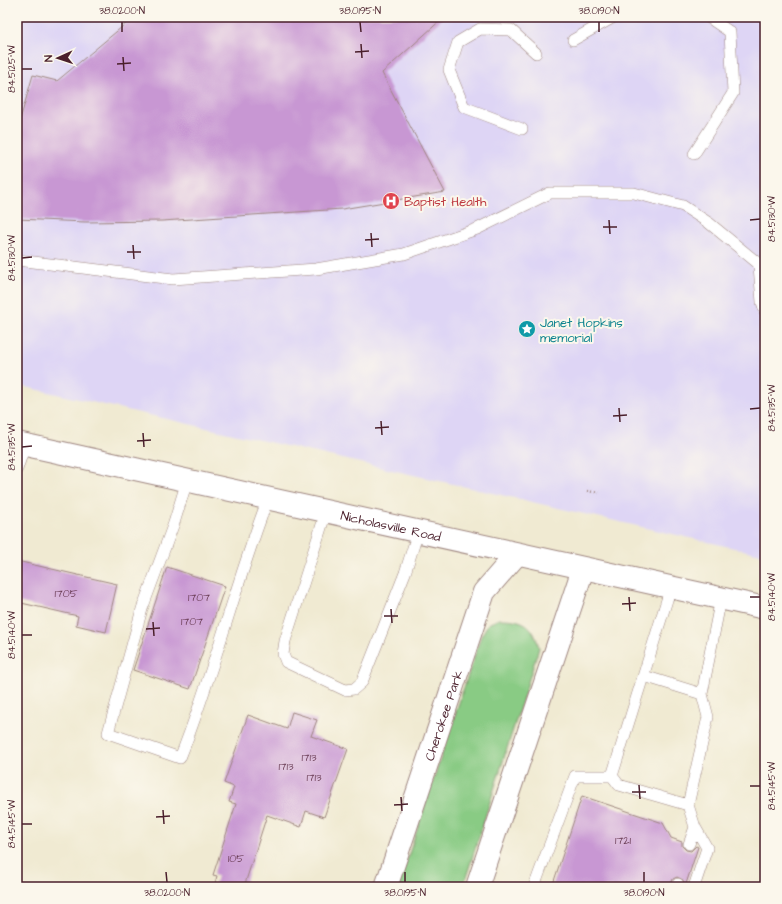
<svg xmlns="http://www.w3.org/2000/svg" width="782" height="904" viewBox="0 0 782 904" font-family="'Architects Daughter',sans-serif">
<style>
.built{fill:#ded5f5}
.green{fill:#89cb84;stroke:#6a7558}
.building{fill:#c897d3}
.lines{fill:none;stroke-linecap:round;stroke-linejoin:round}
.service-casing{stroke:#9d847e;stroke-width:12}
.minor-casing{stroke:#9d847e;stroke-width:24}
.primary-casing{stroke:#9d847e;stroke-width:24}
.path{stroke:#9d847e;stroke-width:2.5;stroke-dasharray:1 3;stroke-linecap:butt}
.service{stroke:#fff;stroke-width:11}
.minor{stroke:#fff;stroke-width:22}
.primary{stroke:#fff;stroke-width:22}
.ticks{fill:none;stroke:#4a1f2b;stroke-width:1.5}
.labels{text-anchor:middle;stroke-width:4;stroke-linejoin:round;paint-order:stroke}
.number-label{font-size:11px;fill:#6a3d55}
.health-label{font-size:13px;fill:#be3a42;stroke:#fbf7ec;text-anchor:start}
.culture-label{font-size:13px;fill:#0d838f;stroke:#fbf7ec;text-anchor:start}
.street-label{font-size:13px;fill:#4a1f2b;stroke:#fbf7ec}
.neatline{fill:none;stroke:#4a1f2b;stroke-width:1.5}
.ticks-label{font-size:10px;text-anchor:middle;fill:#4a1f2b}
</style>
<rect width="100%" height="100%" fill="#fbf7ec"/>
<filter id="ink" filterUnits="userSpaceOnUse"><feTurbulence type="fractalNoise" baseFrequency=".025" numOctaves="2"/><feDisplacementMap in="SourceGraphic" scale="8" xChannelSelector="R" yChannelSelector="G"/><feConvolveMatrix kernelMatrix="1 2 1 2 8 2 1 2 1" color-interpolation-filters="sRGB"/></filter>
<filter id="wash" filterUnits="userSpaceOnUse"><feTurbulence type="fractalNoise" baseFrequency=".012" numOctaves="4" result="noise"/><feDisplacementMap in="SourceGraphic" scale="16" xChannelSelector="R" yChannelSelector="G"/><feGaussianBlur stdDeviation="0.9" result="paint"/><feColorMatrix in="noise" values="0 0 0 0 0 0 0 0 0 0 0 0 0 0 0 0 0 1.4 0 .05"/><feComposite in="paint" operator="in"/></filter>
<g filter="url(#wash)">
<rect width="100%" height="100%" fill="#f0ead2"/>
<!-- built -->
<path class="built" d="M17 17H765V555L17 385Z"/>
<!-- green -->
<path class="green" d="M499 619C524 619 533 624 539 648L463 887H398L481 636 488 624Z"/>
<g id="blocks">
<!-- building -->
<path class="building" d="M134 17H444L382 73 445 192 342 209 162 221 85 222 17 219V130L33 75 57 81Z
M17 561 117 584 106 632 76 625 78 616 17 602Z
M167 567 225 586 190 689 133 670Z
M292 712 317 720 311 736 348 749 324 817 306 811 301 827 267 815 244 887H214L217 876 213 875 236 804 229 802 234 787 224 783 248 715 287 729Z
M582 796 663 823 671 838 682 842V846L686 850 691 851 696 846 698 847 685 887 683 880 677 877 673 879 670 887H552Z"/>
</g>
</g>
<g filter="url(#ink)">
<use href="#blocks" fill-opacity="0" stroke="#9d847e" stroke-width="1"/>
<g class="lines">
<!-- service casing -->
<g class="service-casing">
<path id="service" d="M573 40 614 17
M522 129 464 107 449 70 458 42 480 29 511 30 536 53
M694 154 733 93 730 32 708 17
M17 260 173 279 316 269 404 254 477 229 550 193H634L683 206 709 223 765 269
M759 266 762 302 765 311
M17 469 25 445
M187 481 174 523 142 609 108 733 180 758C214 673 235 584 268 499
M326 512 285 641 283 654 286 662 345 690 354 689 362 682 405 573 418 532
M671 587 612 776 619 785 688 805 708 717 702 694 721 598
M644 676 702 694
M688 805 695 827 707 848 694 887
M689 844 695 827
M534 887 575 776H612
M677 887 678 884"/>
</g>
<!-- minor casing -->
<g class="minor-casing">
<g id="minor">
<path id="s1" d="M386 887 484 592 517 554"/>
<path d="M477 887 583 569"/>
</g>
</g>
<!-- primary casing -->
<g class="primary-casing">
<g id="primary">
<path id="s2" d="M17 443 765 608"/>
</g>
</g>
<!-- path -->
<path class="path" d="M587 491 599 493"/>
<!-- service -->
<use href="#service" class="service"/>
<!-- minor -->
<use href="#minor" class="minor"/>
<!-- primary -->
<use href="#primary" class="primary"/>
</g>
</g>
<!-- ticks -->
<path class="ticks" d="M122 22V32M360 22 361 32M599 22V32M361 44 362 58M355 52 369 51M123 57 124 71M117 64 131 63M22 69H32M609 220 610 234M750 220 760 219M603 227H617M371 233 372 247M365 240 379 239M133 245 134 259M127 252H141M22 258 32 257M619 408 620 422M750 409 760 408M613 416 627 415M381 421 382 435M375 428 389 427M143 433 144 447M137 441 151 440M22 447 32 446M629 597 630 611M750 597H760M622 604 636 603M391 609 392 623M384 616H398M153 622 154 636M146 629 160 628M22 635H32M639 785 640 799M750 786H760M632 792H646M401 797 402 811M394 805 408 804M163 810 164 824M156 817 170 816M22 824H32M166 872 167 882M405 872V882M644 872V882"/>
<!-- icons -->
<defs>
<g id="hospital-disc" transform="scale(0.9)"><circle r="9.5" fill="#e0444e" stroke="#fbf7ec"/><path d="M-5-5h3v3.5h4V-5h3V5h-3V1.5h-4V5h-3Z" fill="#fff"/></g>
<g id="sight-disc" transform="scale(0.9)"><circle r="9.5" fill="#0f9aa8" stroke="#fbf7ec"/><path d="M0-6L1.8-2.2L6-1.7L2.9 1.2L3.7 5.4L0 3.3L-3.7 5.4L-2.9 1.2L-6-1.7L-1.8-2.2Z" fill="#fff"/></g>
</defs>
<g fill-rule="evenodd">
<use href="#hospital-disc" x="391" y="201"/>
<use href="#sight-disc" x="527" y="329"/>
</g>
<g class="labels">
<!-- number labels -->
<g class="number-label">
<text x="66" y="597">1705</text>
<text x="199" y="601">1707</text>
<text x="192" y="625">1707</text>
<text x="309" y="761">1713</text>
<text x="286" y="770">1713</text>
<text x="314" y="781">1713</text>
<text x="623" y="844">1721</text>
<text x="236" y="862">105</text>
</g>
<!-- health labels -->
<g class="health-label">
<text x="404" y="206">Baptist Health</text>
</g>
<!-- culture labels -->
<g class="culture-label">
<text x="540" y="327">Janet Hopkins<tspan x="540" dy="15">memorial</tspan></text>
</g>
<!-- street labels -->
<g class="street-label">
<text dy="5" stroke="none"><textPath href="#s2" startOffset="383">Nicholasville Road</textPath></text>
<text dy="5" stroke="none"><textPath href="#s1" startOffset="181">Cherokee Park</textPath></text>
</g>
</g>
<!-- margin -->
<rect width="782" height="904" fill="none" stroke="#fbf7ec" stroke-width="44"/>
<!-- north arrow -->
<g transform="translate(58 58) rotate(267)" stroke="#fbf7ec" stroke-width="3" paint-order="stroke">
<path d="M0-3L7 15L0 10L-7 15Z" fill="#4a1f2b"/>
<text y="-6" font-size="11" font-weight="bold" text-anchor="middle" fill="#4a1f2b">N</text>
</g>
<rect x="22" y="22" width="738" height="860" class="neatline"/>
<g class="ticks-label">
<text x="122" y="14">38.0200°N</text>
<text x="360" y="14">38.0195°N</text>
<text x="599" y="14">38.0190°N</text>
<text transform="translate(11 69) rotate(-90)" y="4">84.5125°W</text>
<text transform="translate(771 219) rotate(-90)" y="4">84.5130°W</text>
<text transform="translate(11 258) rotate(-90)" y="4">84.5130°W</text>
<text transform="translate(771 408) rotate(-90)" y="4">84.5135°W</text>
<text transform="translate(11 447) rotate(-90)" y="4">84.5135°W</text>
<text transform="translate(771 597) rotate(-90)" y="4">84.5140°W</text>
<text transform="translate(11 635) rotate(-90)" y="4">84.5140°W</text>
<text transform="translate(771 786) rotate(-90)" y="4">84.5145°W</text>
<text transform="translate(11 824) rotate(-90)" y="4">84.5145°W</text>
<text x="167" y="896">38.0200°N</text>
<text x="405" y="896">38.0195°N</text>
<text x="644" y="896">38.0190°N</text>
</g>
</svg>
